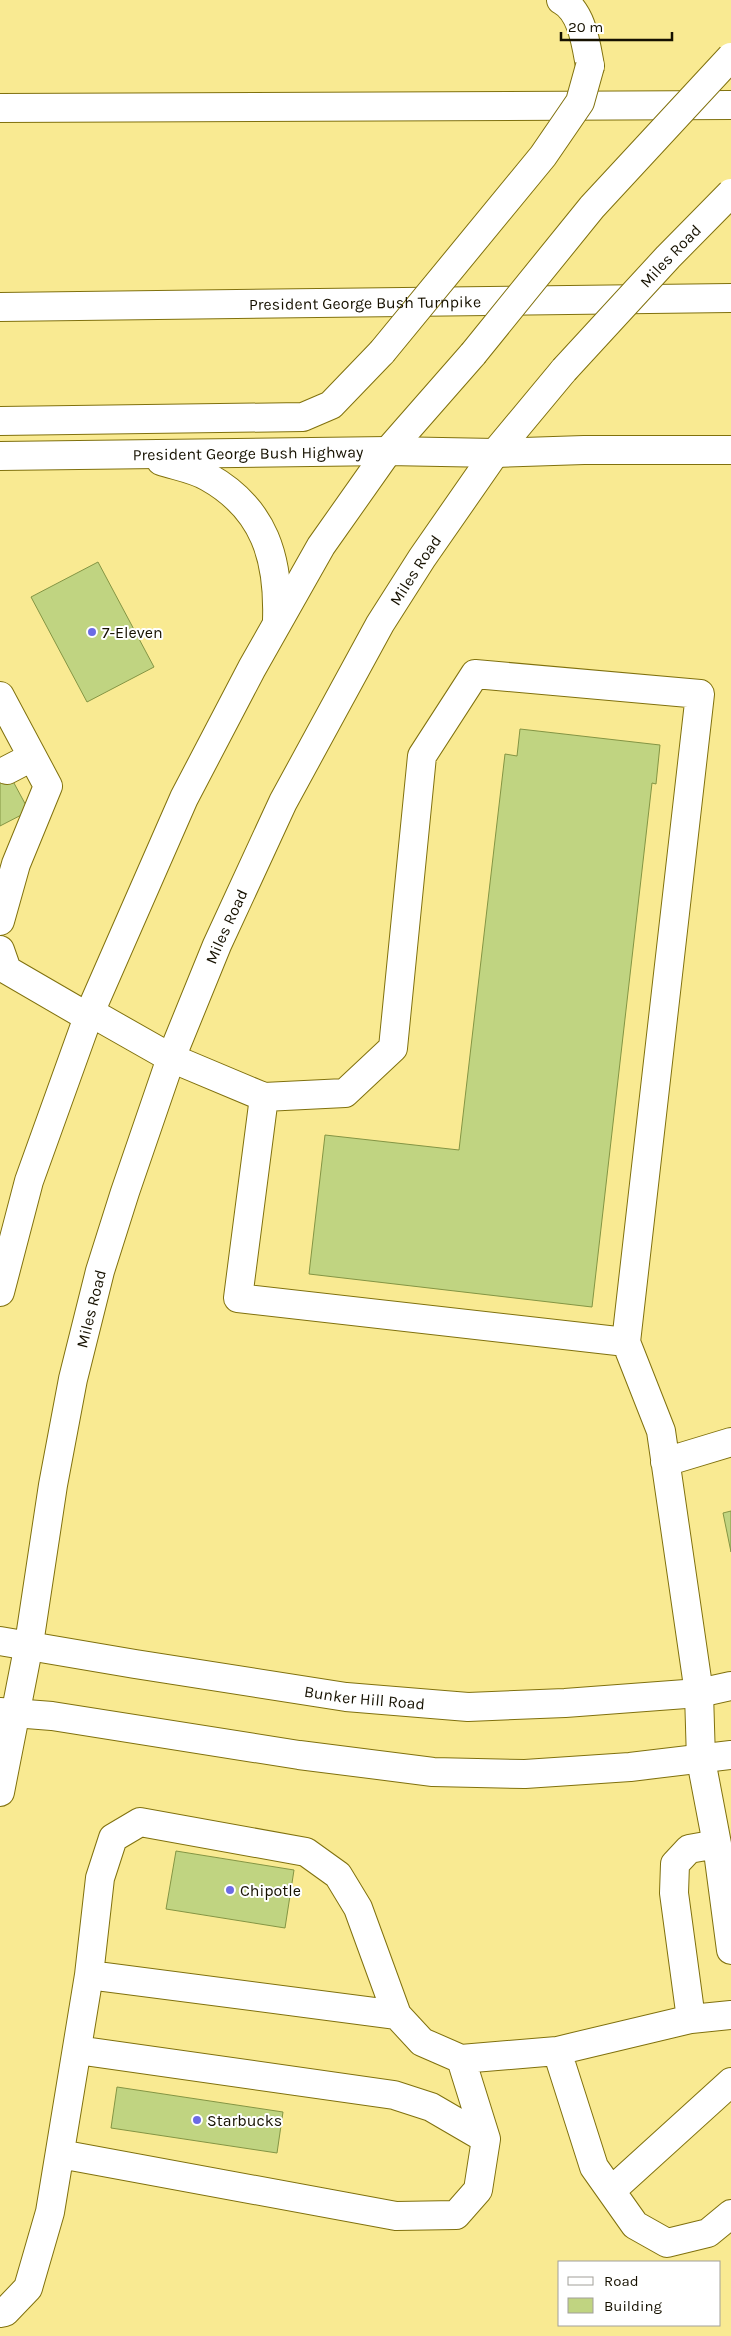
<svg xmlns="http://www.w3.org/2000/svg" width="731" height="2336" viewBox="0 0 731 2336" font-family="Karla,sans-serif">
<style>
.building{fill:#c0d481;stroke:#849544}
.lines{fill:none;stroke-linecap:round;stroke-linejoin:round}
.minor-casing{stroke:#80710e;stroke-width:30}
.major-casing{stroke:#80710e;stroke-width:30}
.highway-casing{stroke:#80710e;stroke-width:30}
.minor{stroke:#fff;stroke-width:28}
.major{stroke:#fff;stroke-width:28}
.highway{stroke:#fff;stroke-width:28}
.major-bridge-casing{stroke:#80710e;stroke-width:30;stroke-linecap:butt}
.major-bridge{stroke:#fff;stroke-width:28}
.poi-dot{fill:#6c6be5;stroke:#fff;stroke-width:2}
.labels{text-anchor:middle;stroke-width:4;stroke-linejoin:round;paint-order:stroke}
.street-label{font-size:16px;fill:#161100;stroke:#fff}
.poi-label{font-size:16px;fill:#161100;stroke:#fff;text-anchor:start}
</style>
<rect width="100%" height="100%" fill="#f9ea92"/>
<!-- building -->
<path class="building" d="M98 562 154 667 87 702 31 597Z
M520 729 660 745 656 784 652 783 592 1307 309 1274 325 1135 459 1150 505 754 517 756Z
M0 757 29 811 0 826Z
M731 1511V1552L723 1513Z
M176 1851 294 1870 285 1928 166 1909Z
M117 2087 283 2112 277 2153 111 2128Z"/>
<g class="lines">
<!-- minor casing -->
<g class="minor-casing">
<path id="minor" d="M0 696 48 786 16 864 0 921
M7 770 32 757
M0 950 7 970 88 1017
M171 1058 264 1097 238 1298 626 1342 700 694 475 674 422 756 393 1048 345 1093 264 1097
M626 1342 661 1431 699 1693
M665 1462 731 1442
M701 1760 717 1844 731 1950
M89 1975 397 2015
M691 2019 674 1893 675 1864 689 1849 717 1844
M77 2050 394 2095 431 2107 486 2139
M557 2051 594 2167 635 2225 667 2243 708 2233 731 2214
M60 2154 396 2216 456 2215 478 2190 486 2139 461 2059
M611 2191 731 2082
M0 2313 5 2312 28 2288 50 2212 89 1975 100 1878 113 1838 140 1822 306 1852 338 1875 358 1908 397 2015 422 2042 461 2059 557 2051 691 2019 731 2015"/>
</g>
<!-- major casing -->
<g class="major-casing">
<g id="major">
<path d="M561 0C582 11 586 44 590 66"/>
<path d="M0 421 303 417 331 405 382 352"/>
<path id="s1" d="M0 456 388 451 495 453"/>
<path d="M161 461C176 466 195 469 208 477 265 509 279 559 277 620"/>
<path d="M90 1012 171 1058"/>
<path d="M0 1292 29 1181 88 1017 184 798 252 668 321 546 388 451 473 354"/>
<path id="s2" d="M0 1641 135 1664 346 1697 468 1707 565 1703 699 1693 731 1686"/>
<path d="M699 1693 701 1760"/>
<path d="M0 1712 52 1716 299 1755 433 1772 525 1774 630 1767 731 1755"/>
<path id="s3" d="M0 1792 29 1644 53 1485 73 1379 100 1271 125 1192 171 1058 217 945 283 802 380 624 422 558 495 453 564 370"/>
</g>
</g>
<!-- highway casing -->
<g class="highway-casing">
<g id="highway">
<path d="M0 108 731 105"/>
<path id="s4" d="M0 307 731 298"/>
<path d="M495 453 584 450H731"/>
</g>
</g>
<!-- minor -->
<use href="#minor" class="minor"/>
<!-- major -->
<use href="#major" class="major"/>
<!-- highway -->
<use href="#highway" class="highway"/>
<!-- major-bridge casing -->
<g class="major-bridge-casing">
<g id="major-bridge">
<path d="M382 352 543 156 580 102 590 66"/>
<path d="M473 354 592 207 731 57"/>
<path id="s5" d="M564 370 668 257 731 193"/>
</g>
</g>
<!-- major-bridge -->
<use href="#major-bridge" class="major-bridge"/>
</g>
<!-- markers -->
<g class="poi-dot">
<circle cx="92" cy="632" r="5"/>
<circle cx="230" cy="1890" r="5"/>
<circle cx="197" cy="2120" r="5"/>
</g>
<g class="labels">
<!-- street labels -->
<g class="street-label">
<text dy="6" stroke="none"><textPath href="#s5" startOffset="156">Miles Road</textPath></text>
<text dy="6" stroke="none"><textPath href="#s4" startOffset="365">President George Bush Turnpike</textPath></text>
<text dy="6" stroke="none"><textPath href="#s1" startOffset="248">President George Bush Highway</textPath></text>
<text dy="6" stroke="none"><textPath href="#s3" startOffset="1302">Miles Road</textPath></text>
<text dy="6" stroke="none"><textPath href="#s3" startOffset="898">Miles Road</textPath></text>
<text dy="6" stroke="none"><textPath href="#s3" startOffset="492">Miles Road</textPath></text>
<text dy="6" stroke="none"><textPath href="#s2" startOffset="369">Bunker Hill Road</textPath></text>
</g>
<!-- poi labels -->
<g class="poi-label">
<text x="102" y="638">7-Eleven</text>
<text x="240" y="1896">Chipotle</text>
<text x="207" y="2126">Starbucks</text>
</g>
</g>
<!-- legend -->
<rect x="558" y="2261" width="162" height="65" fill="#ffffff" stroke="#a2a099"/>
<rect x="568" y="2277" width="25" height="8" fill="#ffffff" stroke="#a2a099"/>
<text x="604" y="2286" font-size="15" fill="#161100">Road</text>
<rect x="568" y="2298" width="25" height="15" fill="#c0d481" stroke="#a2a099"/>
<text x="604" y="2311" font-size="15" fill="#161100">Building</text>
<!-- scale -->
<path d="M561 32v8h111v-8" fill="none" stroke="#161100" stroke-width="2.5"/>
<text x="568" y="32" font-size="15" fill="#161100" stroke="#ffffff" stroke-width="4" paint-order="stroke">20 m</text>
</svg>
